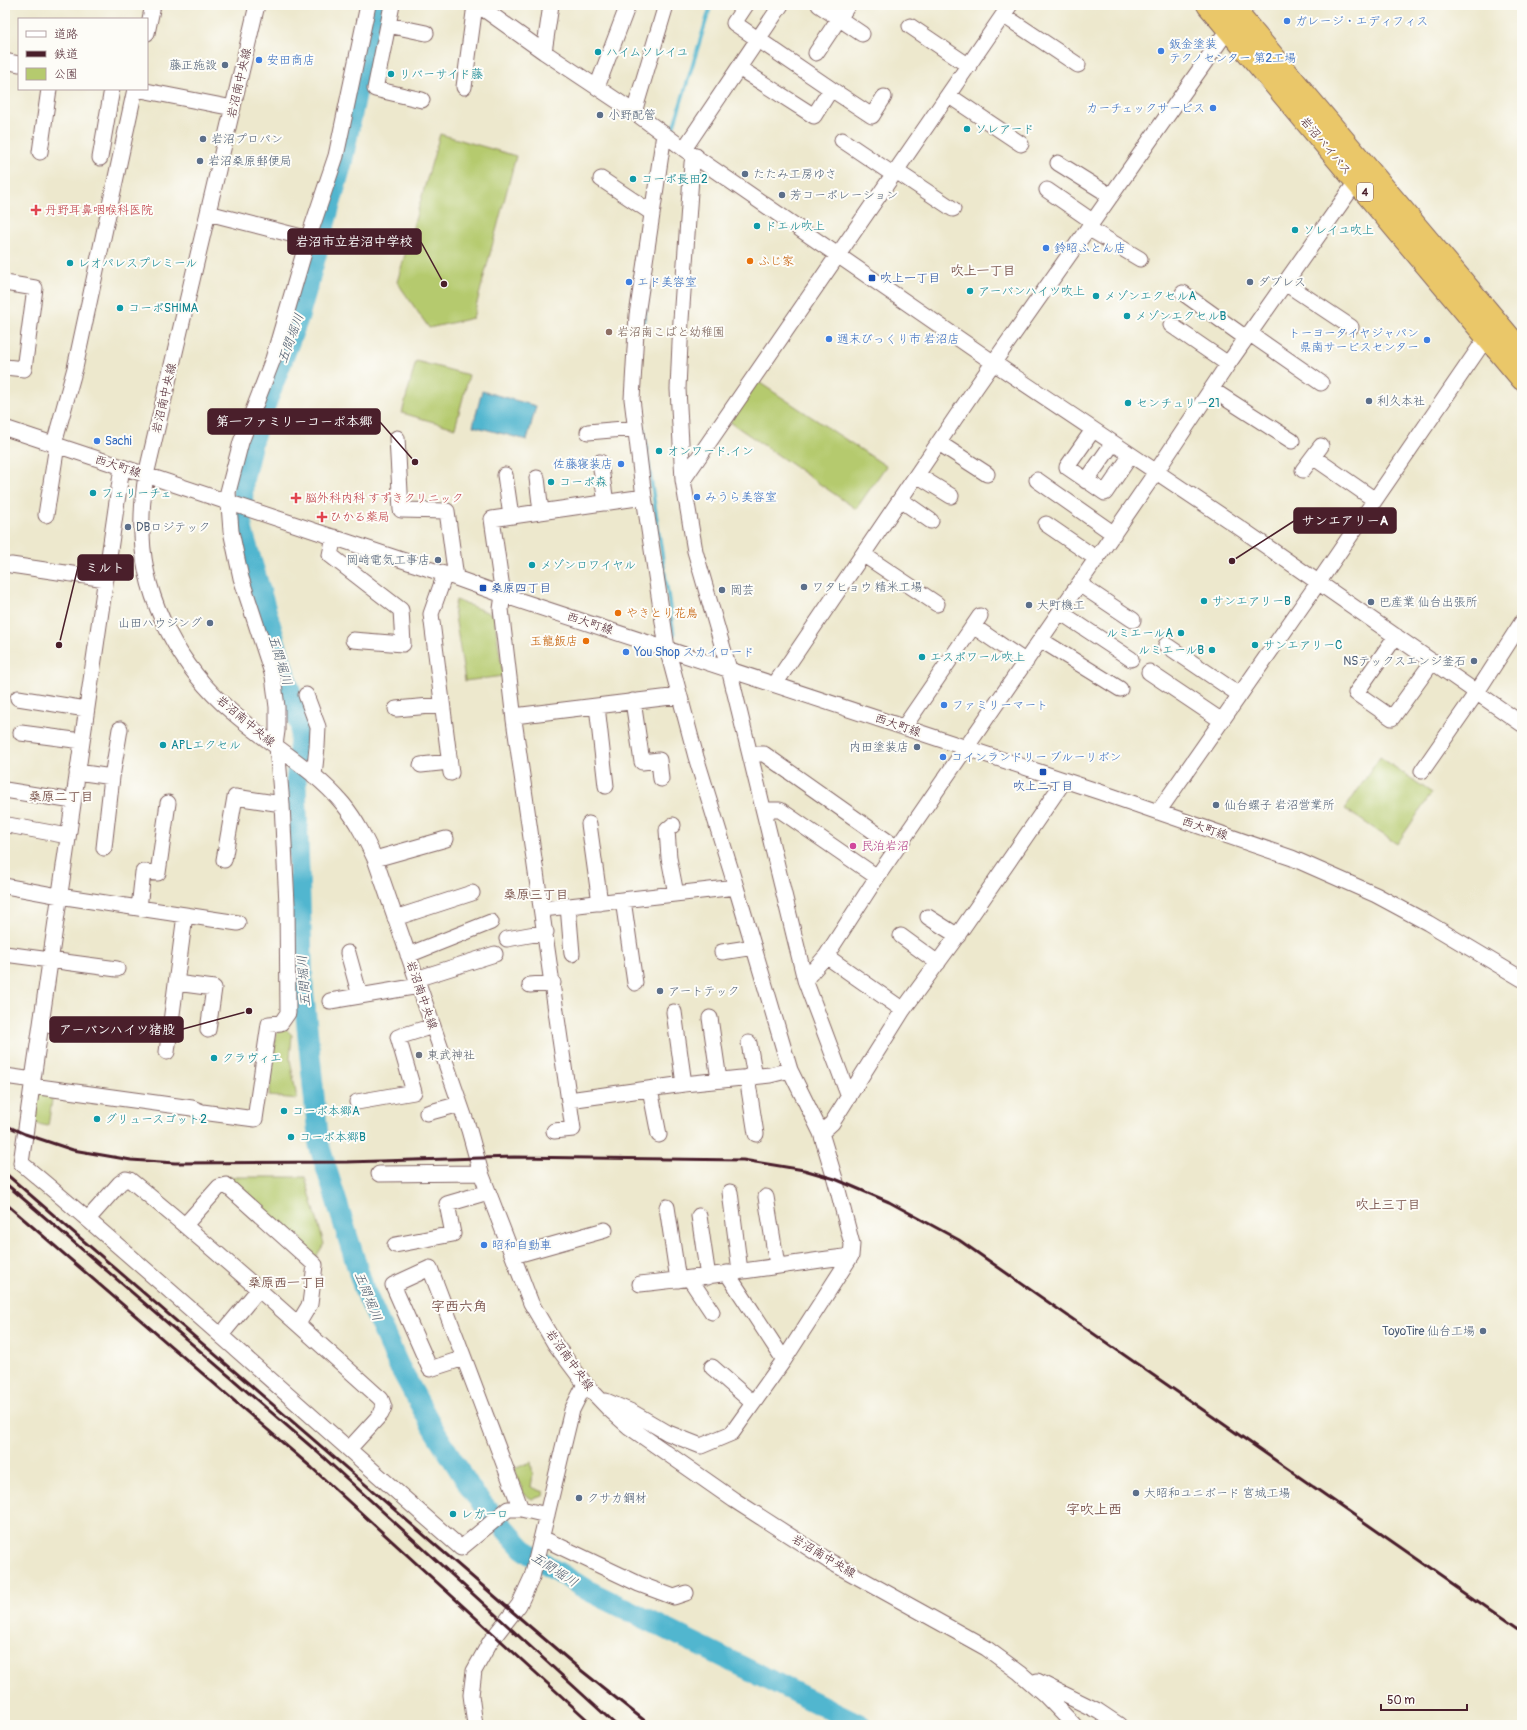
<svg xmlns="http://www.w3.org/2000/svg" width="1527" height="1730" viewBox="0 0 1527 1730" font-family="Pangolin,'Klee One',sans-serif">
<style>
.green{fill:#b5ca6e;stroke:#80744c}
.water{fill:#51b6cf;stroke:#4e6a7d}
.lines{fill:none;stroke-linecap:round;stroke-linejoin:round}
.stream{stroke:#51b6cf;stroke-width:3.5}
.river{stroke:#51b6cf;stroke-width:21}
.minor-casing{stroke:#836564;stroke-width:17}
.highway-casing{stroke:#836564;stroke-width:24}
.minor{stroke:#fff;stroke-width:15}
.highway{stroke:#eac769;stroke-width:22}
.rail{stroke:#4a1f2b;stroke-width:3}
.shop-dot{fill:#3f7fe0;stroke:#fdfcf7;stroke-width:1.5}
.culture-dot{fill:#0f9aa8;stroke:#fdfcf7;stroke-width:1.5}
.service-dot{fill:#5c6f8a;stroke:#fdfcf7;stroke-width:1.5}
.health-dot{fill:#e0444e;stroke:#fdfcf7;stroke-width:1.5}
.food-dot{fill:#e8710a;stroke:#fdfcf7;stroke-width:1.5}
.transit-dot{fill:#1a4fb4;stroke:#fdfcf7;stroke-width:1.5}
.education-dot{fill:#8d6e63;stroke:#fdfcf7;stroke-width:1.5}
.hotel-dot{fill:#d1479c;stroke:#fdfcf7;stroke-width:1.5}
.worship-dot{fill:#6b7280;stroke:#fdfcf7;stroke-width:1.5}
.labels{text-anchor:middle;stroke-width:4;stroke-linejoin:round;paint-order:stroke}
.shield{fill:#fdfcf7;stroke:#806168;stroke-width:1}
.shield-label{font-size:11px;font-weight:bold;fill:#4a1f2b}
.shop-label{font-size:12px;fill:#366cbe;stroke:#fdfcf7;text-anchor:start}
.culture-label{font-size:12px;fill:#0d838f;stroke:#fdfcf7;text-anchor:start}
.service-label{font-size:12px;fill:#4e5e75;stroke:#fdfcf7;text-anchor:start}
.street-label{font-size:12px;fill:#4a1f2b;stroke:#fdfcf7}
.health-label{font-size:12px;fill:#be3a42;stroke:#fdfcf7;text-anchor:start}
.food-label{font-size:12px;fill:#c56008;stroke:#fdfcf7;text-anchor:start}
.transit-label{font-size:12px;fill:#164399;stroke:#fdfcf7;text-anchor:start}
.education-label{font-size:12px;fill:#785e54;stroke:#fdfcf7;text-anchor:start}
.hotel-label{font-size:12px;fill:#b23c85;stroke:#fdfcf7;text-anchor:start}
.worship-label{font-size:12px;fill:#5b616d;stroke:#fdfcf7;text-anchor:start}
.neighbourhood-label{font-size:13px;font-weight:bold;fill:#7b554e;stroke:#fdfcf7}
.water-label{font-size:13px;font-style:italic;fill:#4d5b6d;stroke:#fdfcf7}
.quarter-label{font-size:14px;font-weight:bold;fill:#7b554e;stroke:#fdfcf7}
.leader{fill:none;stroke:#4a1f2b;stroke-width:1.5}
.callout-dot{fill:#4a1f2b;stroke:#fdfcf7;stroke-width:1.5}
.callout{fill:#4a1f2b;stroke:#4a1f2b;stroke-width:1.5}
.callout-label{font-size:13px;text-anchor:middle;font-weight:bold;fill:#fff}
</style>
<rect width="100%" height="100%" fill="#fdfcf7"/>
<filter id="ink" filterUnits="userSpaceOnUse"><feTurbulence type="fractalNoise" baseFrequency=".025" numOctaves="2"/><feDisplacementMap in="SourceGraphic" scale="8" xChannelSelector="R" yChannelSelector="G"/><feConvolveMatrix kernelMatrix="1 2 1 2 8 2 1 2 1" color-interpolation-filters="sRGB"/></filter>
<filter id="wash" filterUnits="userSpaceOnUse"><feTurbulence type="fractalNoise" baseFrequency=".012" numOctaves="4" result="noise"/><feDisplacementMap in="SourceGraphic" scale="16" xChannelSelector="R" yChannelSelector="G"/><feGaussianBlur stdDeviation="0.9" result="paint"/><feColorMatrix in="noise" values="0 0 0 0 0 0 0 0 0 0 0 0 0 0 0 0 0 1.4 0 .05"/><feComposite in="paint" operator="in"/></filter>
<g filter="url(#wash)">
<rect width="100%" height="100%" fill="#ede8cd"/>
<!-- green -->
<path class="green" d="M440 134 516 156 473 318 429 328 397 282Z
M416 361 469 375 455 428 402 413Z
M757 381 886 466 856 509 730 422Z
M456 600 494 615 503 676 465 681 454 609Z
M1380 757 1432 793 1397 844 1345 809Z
M285 1028 292 1035 290 1059 297 1099 269 1096 276 1034Z
M43 1092 53 1094 48 1126 33 1123 37 1097Z
M221 1177H305L324 1244 314 1260Z
M531 1462 533 1475 531 1487 544 1492 543 1496 532 1499 524 1494 514 1469Z"/>
<!-- water -->
<path class="water" d="M482 391 536 406 527 440 473 426Z"/>
<g class="lines">
<!-- stream -->
<path class="stream" d="M671 135 711 5
M644 323 649 283
M643 425 674 635"/>
<!-- river -->
<path class="river" d="M374 7 342 163 299 316 253 438 243 481 242 529 301 728 296 783 303 987 319 1145 364 1289 399 1366 434 1430 475 1495 522 1548 551 1568 587 1590 861 1725"/>
</g>
</g>
<g filter="url(#ink)">
<g class="lines">
<!-- minor casing -->
<g class="minor-casing">
<path id="minor" d="M257 5 146 475C143 495 141 515 142 535 144 602 181 669 232 712 267 743 313 768 343 804 357 821 366 840 375 859L469 1130 481 1173 531 1303 555 1344 585 1384 610 1410 628 1426 734 1500 829 1561 986 1648 1020 1673 1044 1694 1074 1725
M392 5 375 89 422 100
M478 5 544 52
M551 5 544 52 634 112 684 149 994 363 1240 528 1522 724
M819 5 862 34
M1003 15 1078 65
M388 25 426 33
M910 26 969 66
M147 33 153 5
M816 53 848 5
M5 61 19 64
M739 68 814 116 831 89 734 23 746 5
M464 87 475 5
M597 87 628 5
M136 89 233 108
M831 89 872 116 884 97
M948 95 1021 144
M634 112 666 5
M664 134 637 315 632 399 644 497 667 648 696 757 736 887
M842 140 894 175
M684 149 781 5
M40 152 49 89
M696 156 692 163 681 320 678 389 683 480 695 551 729 669 805 980 849 1097
M100 158 112 89
M1058 163 1111 196
M896 171 953 209
M601 179 652 213
M1047 190 1092 221
M208 213 333 245
M1088 228 1140 259
M5 283 35 288 24 369 5 367
M1285 283 1351 327
M1183 293 1246 338
M1171 325 1228 364
M1249 333 1321 383
M1211 389 1292 441
M5 428 456 578 503 595 1100 792 1292 858 1376 895 1428 923 1522 979
M1093 430 1067 467 1105 493 1131 455
M588 432 635 428
M397 438 401 510 447 511 456 578
M939 443 987 474
M54 444 75 368 135 89
M1313 457 1375 500
M600 462 606 503
M122 467 32 1086 192 1108 202 1112 255 1119 269 1024 281 1023 288 1013 287 904 282 804 277 747
M1303 470 1321 446
M505 475 511 516
M917 475 951 496
M537 478 541 512
M683 480 1010 5
M1037 480 1114 534
M1086 481 1113 443
M901 500 931 521
M46 515 57 445
M1046 524 1097 559
M334 537 330 555 401 610 403 644 353 640
M864 555 937 604
M11 565 106 579
M445 574 431 614 451 773
M1079 584 1133 620
M1060 612 1131 659
M973 626 1026 662
M1396 636 1356 693 1392 718 1433 661
M1041 640 1120 689
M1166 645 1240 695
M1149 672 1222 721
M775 684 977 386 1222 38 1247 5
M306 695 318 727 317 747 314 776
M18 698 86 709
M633 701 642 762 659 760 661 779
M597 706 606 786
M396 709 442 705
M514 716 679 696
M904 727 980 616
M21 733 82 741
M275 745 277 731V707L273 676 241 578 231 531 228 492 241 442 273 359 308 239 336 156 368 5
M750 754H764L897 848
M421 765 449 762
M1422 771 1477 692 1522 622
M77 772 112 777
M5 790 73 801
M764 810H780L877 877
M1158 812 1318 583 1486 338
M589 824 600 903
M8 825 68 836
M673 825 667 830 669 858 676 894
M104 848 112 777 120 729
M375 859 446 839
M224 860 235 797 282 804
M5 886 59 896 238 923
M623 900 635 983
M568 906 572 954
M139 908 143 872 158 873 168 803
M543 909 736 887 790 1070
M928 917 958 936
M395 918 472 893
M901 936 938 963
M507 939 546 932
M722 952 754 947
M348 953 360 996
M5 954 117 969
M408 955 491 922
M826 956 903 1010
M416 979 495 954
M805 980 826 956 877 877 1156 472 1228 364 1356 182
M176 983 214 988 208 1030
M530 985 553 983
M330 1001 419 986
M674 1012 684 1084
M710 1018 719 1080
M41 1024 104 1032
M749 1043 755 1077
M167 1052 185 915
M5 1076 33 1080
M747 1077 756 1134
M32 1086 21 1163C171 1288 314 1420 461 1548L508 1509H521L547 1515
M650 1089 659 1135
M569 1100 684 1084 770 1075 790 1070 821 1133 835 1179 852 1244 851 1256 784 1360 732 1433 701 1446 668 1433 632 1412 606 1401
M357 1102 414 1092 398 1037 433 1026
M427 1113 460 1104
M554 1131 573 1129 514 720 501 609 503 595 492 519 644 497
M821 1133 832 1123 903 1010 955 939 1064 781
M379 1174 481 1173
M730 1192 740 1271
M766 1197 777 1265
M667 1207 678 1280
M699 1216 708 1277
M88 1219 120 1183 126 1179 130 1180C216 1250 299 1325 381 1399L384 1407 381 1414 349 1449
M185 1225 219 1187 226 1185 315 1265 310 1304 298 1324
M395 1245 453 1234 447 1204 488 1192
M513 1256 605 1230
M727 1273 784 1360
M690 1279 712 1312
M640 1284C711 1277 781 1265 851 1256
M221 1335 259 1289
M464 1358 430 1369 393 1285 430 1268 521 1509
M712 1367 753 1403
M542 1538 639 1584 674 1597 686 1593
M1037 1681 1098 1711 1119 1725
M475 1725 471 1695 474 1671 490 1642 519 1605 532 1577 572 1410 585 1384"/>
</g>
<!-- highway casing -->
<g class="highway-casing">
<path id="highway" d="M1208 5 1522 379
M1230 5 1522 352"/>
</g>
<!-- minor -->
<use href="#minor" class="minor"/>
<!-- highway -->
<use href="#highway" class="highway"/>
<!-- rail -->
<path class="rail" d="M5 1125 25 1134 73 1150 131 1160 175 1163 347 1162 514 1157 743 1160 804 1170 835 1179 889 1202 959 1240 1522 1632
M5 1173 514 1613 582 1671 650 1725
M5 1183 322 1456 616 1725
M5 1203 312 1468 593 1725"/>
</g>
</g>
<!-- markers -->
<g class="shop-dot">
<circle cx="1287" cy="21" r="4"/>
<circle cx="1161" cy="51" r="4"/>
<circle cx="259" cy="60" r="4"/>
<circle cx="1213" cy="108" r="4"/>
<circle cx="1046" cy="248" r="4"/>
<circle cx="629" cy="282" r="4"/>
<circle cx="829" cy="339" r="4"/>
<circle cx="1427" cy="340" r="4"/>
<circle cx="97" cy="441" r="4"/>
<circle cx="621" cy="464" r="4"/>
<circle cx="697" cy="497" r="4"/>
<circle cx="626" cy="652" r="4"/>
<circle cx="944" cy="705" r="4"/>
<circle cx="943" cy="757" r="4"/>
<circle cx="484" cy="1245" r="4"/>
</g>
<g class="culture-dot">
<circle cx="598" cy="52" r="4"/>
<circle cx="391" cy="74" r="4"/>
<circle cx="967" cy="129" r="4"/>
<circle cx="633" cy="179" r="4"/>
<circle cx="757" cy="226" r="4"/>
<circle cx="1295" cy="230" r="4"/>
<circle cx="70" cy="263" r="4"/>
<circle cx="970" cy="291" r="4"/>
<circle cx="1096" cy="296" r="4"/>
<circle cx="120" cy="308" r="4"/>
<circle cx="1127" cy="316" r="4"/>
<circle cx="1128" cy="403" r="4"/>
<circle cx="659" cy="451" r="4"/>
<circle cx="551" cy="482" r="4"/>
<circle cx="93" cy="493" r="4"/>
<circle cx="532" cy="565" r="4"/>
<circle cx="1204" cy="601" r="4"/>
<circle cx="1181" cy="633" r="4"/>
<circle cx="1255" cy="645" r="4"/>
<circle cx="1212" cy="650" r="4"/>
<circle cx="922" cy="657" r="4"/>
<circle cx="163" cy="745" r="4"/>
<circle cx="214" cy="1058" r="4"/>
<circle cx="284" cy="1111" r="4"/>
<circle cx="97" cy="1119" r="4"/>
<circle cx="291" cy="1137" r="4"/>
<circle cx="453" cy="1514" r="4"/>
</g>
<g class="service-dot">
<circle cx="225" cy="65" r="4"/>
<circle cx="600" cy="115" r="4"/>
<circle cx="203" cy="139" r="4"/>
<circle cx="200" cy="161" r="4"/>
<circle cx="745" cy="174" r="4"/>
<circle cx="782" cy="195" r="4"/>
<circle cx="1250" cy="282" r="4"/>
<circle cx="1369" cy="401" r="4"/>
<circle cx="128" cy="527" r="4"/>
<circle cx="438" cy="560" r="4"/>
<circle cx="804" cy="587" r="4"/>
<circle cx="722" cy="590" r="4"/>
<circle cx="1371" cy="602" r="4"/>
<circle cx="1029" cy="605" r="4"/>
<circle cx="210" cy="623" r="4"/>
<circle cx="1474" cy="661" r="4"/>
<circle cx="917" cy="747" r="4"/>
<circle cx="1216" cy="805" r="4"/>
<circle cx="660" cy="991" r="4"/>
<circle cx="1483" cy="1331" r="4"/>
<circle cx="1136" cy="1493" r="4"/>
<circle cx="579" cy="1498" r="4"/>
</g>
<g class="health-dot">
<path d="M34 204h4v4h4v4h-4v4h-4v-4h-4v-4h4z"/>
<path d="M294 492h4v4h4v4h-4v4h-4v-4h-4v-4h4z"/>
<path d="M320 511h4v4h4v4h-4v4h-4v-4h-4v-4h4z"/>
</g>
<g class="food-dot">
<circle cx="750" cy="261" r="4"/>
<circle cx="618" cy="613" r="4"/>
<circle cx="586" cy="641" r="4"/>
</g>
<g class="transit-dot">
<rect x="868" y="274" width="8" height="8" rx="2"/>
<rect x="479" y="584" width="8" height="8" rx="2"/>
<rect x="1039" y="768" width="8" height="8" rx="2"/>
</g>
<circle class="education-dot" cx="609" cy="332" r="4"/>
<circle class="hotel-dot" cx="853" cy="846" r="4"/>
<circle class="worship-dot" cx="419" cy="1055" r="4"/>
<g class="labels">
<!-- shield labels -->
<rect class="shield" x="1357" y="183" width="16" height="18" rx="3"/>
<g class="shield-label">
<text x="1365" y="196">4</text>
</g>
<!-- shop labels -->
<g class="shop-label">
<text x="1295" y="25">ガレージ・エディフィス</text>
<text x="1169" y="48">鈑金塗装<tspan x="1169" dy="14">テクノセンター 第2工場</tspan></text>
<text x="267" y="64">安田商店</text>
<text x="1205" y="112" text-anchor="end">カーチェックサービス</text>
<text x="1054" y="252">鈴昭ふとん店</text>
<text x="637" y="286">エド美容室</text>
<text x="1419" y="337" text-anchor="end">トーヨータイヤジャパン<tspan x="1419" dy="14">県南サービスセンター</tspan></text>
<text x="837" y="343">週末びっくり市 岩沼店</text>
<text x="105" y="445">Sachi</text>
<text x="613" y="468" text-anchor="end">佐藤寝装店</text>
<text x="705" y="501">みうら美容室</text>
<text x="634" y="656">You Shop スカイロード</text>
<text x="952" y="709">ファミリーマート</text>
<text x="951" y="761">コインランドリー ブルーリボン</text>
<text x="492" y="1249">昭和自動車</text>
</g>
<!-- culture labels -->
<g class="culture-label">
<text x="606" y="56">ハイムソレイユ</text>
<text x="399" y="78">リバーサイド藤</text>
<text x="975" y="133">ソレアード</text>
<text x="641" y="183">コーポ長田2</text>
<text x="765" y="230">ドエル吹上</text>
<text x="1303" y="234">ソレイユ吹上</text>
<text x="78" y="267">レオパレスプレミール</text>
<text x="978" y="295">アーバンハイツ吹上</text>
<text x="1104" y="300">メゾンエクセルA</text>
<text x="128" y="312">コーポSHIMA</text>
<text x="1135" y="320">メゾンエクセルB</text>
<text x="1136" y="407">センチュリー21</text>
<text x="667" y="455">オンワード.イン</text>
<text x="559" y="486">コーポ森</text>
<text x="101" y="497">フェリーチェ</text>
<text x="540" y="569">メゾンロワイヤル</text>
<text x="1212" y="605">サンエアリーB</text>
<text x="1173" y="637" text-anchor="end">ルミエールA</text>
<text x="1263" y="649">サンエアリーC</text>
<text x="1204" y="654" text-anchor="end">ルミエールB</text>
<text x="930" y="661">エスポワール吹上</text>
<text x="171" y="749">APLエクセル</text>
<text x="222" y="1062">クラヴィエ</text>
<text x="292" y="1115">コーポ本郷A</text>
<text x="105" y="1123">グリュースゴット2</text>
<text x="299" y="1141">コーポ本郷B</text>
<text x="461" y="1518">レガーロ</text>
</g>
<!-- service labels -->
<g class="service-label">
<text x="217" y="69" text-anchor="end">藤正施設</text>
<text x="608" y="119">小野配管</text>
<text x="211" y="143">岩沼プロパン</text>
<text x="208" y="165">岩沼桑原郵便局</text>
<text x="753" y="178">たたみ工房ゆさ</text>
<text x="790" y="199">芳コーポレーション</text>
<text x="1258" y="286">ダブレス</text>
<text x="1377" y="405">利久本社</text>
<text x="136" y="531">DBロジテック</text>
<text x="430" y="564" text-anchor="end">岡﨑電気工事店</text>
<text x="812" y="591">ワタヒョウ 精米工場</text>
<text x="730" y="594">岡芸</text>
<text x="1379" y="606">巴産業 仙台出張所</text>
<text x="1037" y="609">大町機工</text>
<text x="202" y="627" text-anchor="end">山田ハウジング</text>
<text x="1466" y="665" text-anchor="end">NSテックスエンジ釜石</text>
<text x="909" y="751" text-anchor="end">内田塗装店</text>
<text x="1224" y="809">仙台螺子 岩沼営業所</text>
<text x="668" y="995">アートテック</text>
<text x="1475" y="1335" text-anchor="end">ToyoTire 仙台工場</text>
<text x="1144" y="1497">大昭和ユニボード 宮城工場</text>
<text x="587" y="1502">クサカ鋼材</text>
</g>
<!-- street labels -->
<g class="street-label">
<text transform="translate(239 83) rotate(-77)" y="4">岩沼南中央線</text>
<text transform="translate(1326 146) rotate(50)" y="4">岩沼バイパス</text>
<text transform="translate(164 398) rotate(-77)" y="4">岩沼南中央線</text>
<text transform="translate(118 466) rotate(18)" y="4">西大町線</text>
<text transform="translate(590 623) rotate(18)" y="4">西大町線</text>
<text transform="translate(246 721) rotate(40)" y="4">岩沼南中央線</text>
<text transform="translate(898 725) rotate(19)" y="4">西大町線</text>
<text transform="translate(1205 828) rotate(19)" y="4">西大町線</text>
<text transform="translate(422 995) rotate(71)" y="4">岩沼南中央線</text>
<text transform="translate(570 1360) rotate(54)" y="4">岩沼南中央線</text>
<text transform="translate(824 1556) rotate(31)" y="4">岩沼南中央線</text>
</g>
<!-- health labels -->
<g class="health-label">
<text x="45" y="214">丹野耳鼻咽喉科医院</text>
<text x="305" y="502">脳外科内科 すずきクリニック</text>
<text x="330" y="521">ひかる薬局</text>
</g>
<!-- food labels -->
<g class="food-label">
<text x="758" y="265">ふじ家</text>
<text x="626" y="617">やきとり花鳥</text>
<text x="578" y="645" text-anchor="end">玉龍飯店</text>
</g>
<!-- transit labels -->
<g class="transit-label">
<text x="880" y="282">吹上一丁目</text>
<text x="491" y="592">桑原四丁目</text>
<text x="1043" y="790" text-anchor="middle">吹上二丁目</text>
</g>
<!-- education labels -->
<g class="education-label">
<text x="617" y="336">岩沼南こばと幼稚園</text>
</g>
<!-- hotel labels -->
<g class="hotel-label">
<text x="861" y="850">民泊岩沼</text>
</g>
<!-- worship labels -->
<g class="worship-label">
<text x="427" y="1059">東武神社</text>
</g>
<!-- neighbourhood labels -->
<g class="neighbourhood-label">
<text x="983" y="275">吹上一丁目</text>
<text x="61" y="801">桑原二丁目</text>
<text x="536" y="899">桑原三丁目</text>
<text x="1388" y="1209">吹上三丁目</text>
<text x="287" y="1287">桑原西一丁目</text>
</g>
<!-- water labels -->
<g class="water-label">
<text transform="translate(290 338) rotate(-70)" y="5">五間堀川</text>
<text transform="translate(281 660) rotate(73)" y="5">五間堀川</text>
<text transform="translate(303 981) rotate(-94)" y="5">五間堀川</text>
<text transform="translate(369 1296) rotate(68)" y="5">五間堀川</text>
<text transform="translate(555 1569) rotate(33)" y="5">五間堀川</text>
</g>
<!-- quarter labels -->
<g class="quarter-label">
<text x="459" y="1311">字西六角</text>
<text x="1094" y="1514">字吹上西</text>
</g>
</g>
<!-- callouts -->
<path class="leader" d="M444 284L421 242M415 462L380 422M1232 561L1294 521M59 645L78 567M249 1011L183 1029"/>
<g class="callout-dot">
<circle cx="444" cy="284" r="4"/>
<circle cx="415" cy="462" r="4"/>
<circle cx="1232" cy="561" r="4"/>
<circle cx="59" cy="645" r="4"/>
<circle cx="249" cy="1011" r="4"/>
</g>
<g class="callout">
<rect x="288" y="229" width="133" height="25" rx="4"/>
<rect x="208" y="409" width="172" height="25" rx="4"/>
<rect x="1294" y="508" width="102" height="25" rx="4"/>
<rect x="78" y="555" width="55" height="25" rx="4"/>
<rect x="50" y="1017" width="133" height="25" rx="4"/>
</g>
<g class="callout-label">
<text x="354" y="246">岩沼市立岩沼中学校</text>
<text x="294" y="426">第一ファミリーコーポ本郷</text>
<text x="1345" y="525">サンエアリーA</text>
<text x="105" y="572">ミルト</text>
<text x="117" y="1034">アーバンハイツ猪股</text>
</g>
<!-- margin -->
<rect width="1527" height="1730" fill="none" stroke="#fdfcf7" stroke-width="20"/>
<!-- legend -->
<rect x="18" y="18" width="130" height="72" fill="#fdfcf7" stroke="#b5a4a5"/>
<rect x="26" y="31" width="20" height="6" fill="#ffffff" stroke="#b5a4a5"/>
<text x="54" y="38" font-size="12" fill="#4a1f2b">道路</text>
<rect x="26" y="51" width="20" height="6" fill="#4a1f2b" stroke="#b5a4a5"/>
<text x="54" y="58" font-size="12" fill="#4a1f2b">鉄道</text>
<rect x="26" y="68" width="20" height="12" fill="#b5ca6e" stroke="#b5a4a5"/>
<text x="54" y="78" font-size="12" fill="#4a1f2b">公園</text>
<!-- scale -->
<path d="M1381 1704v6h86v-6" fill="none" stroke="#4a1f2b" stroke-width="2"/>
<text x="1387" y="1704" font-size="12" fill="#4a1f2b" stroke="#fdfcf7" stroke-width="3" paint-order="stroke">50 m</text>
</svg>
